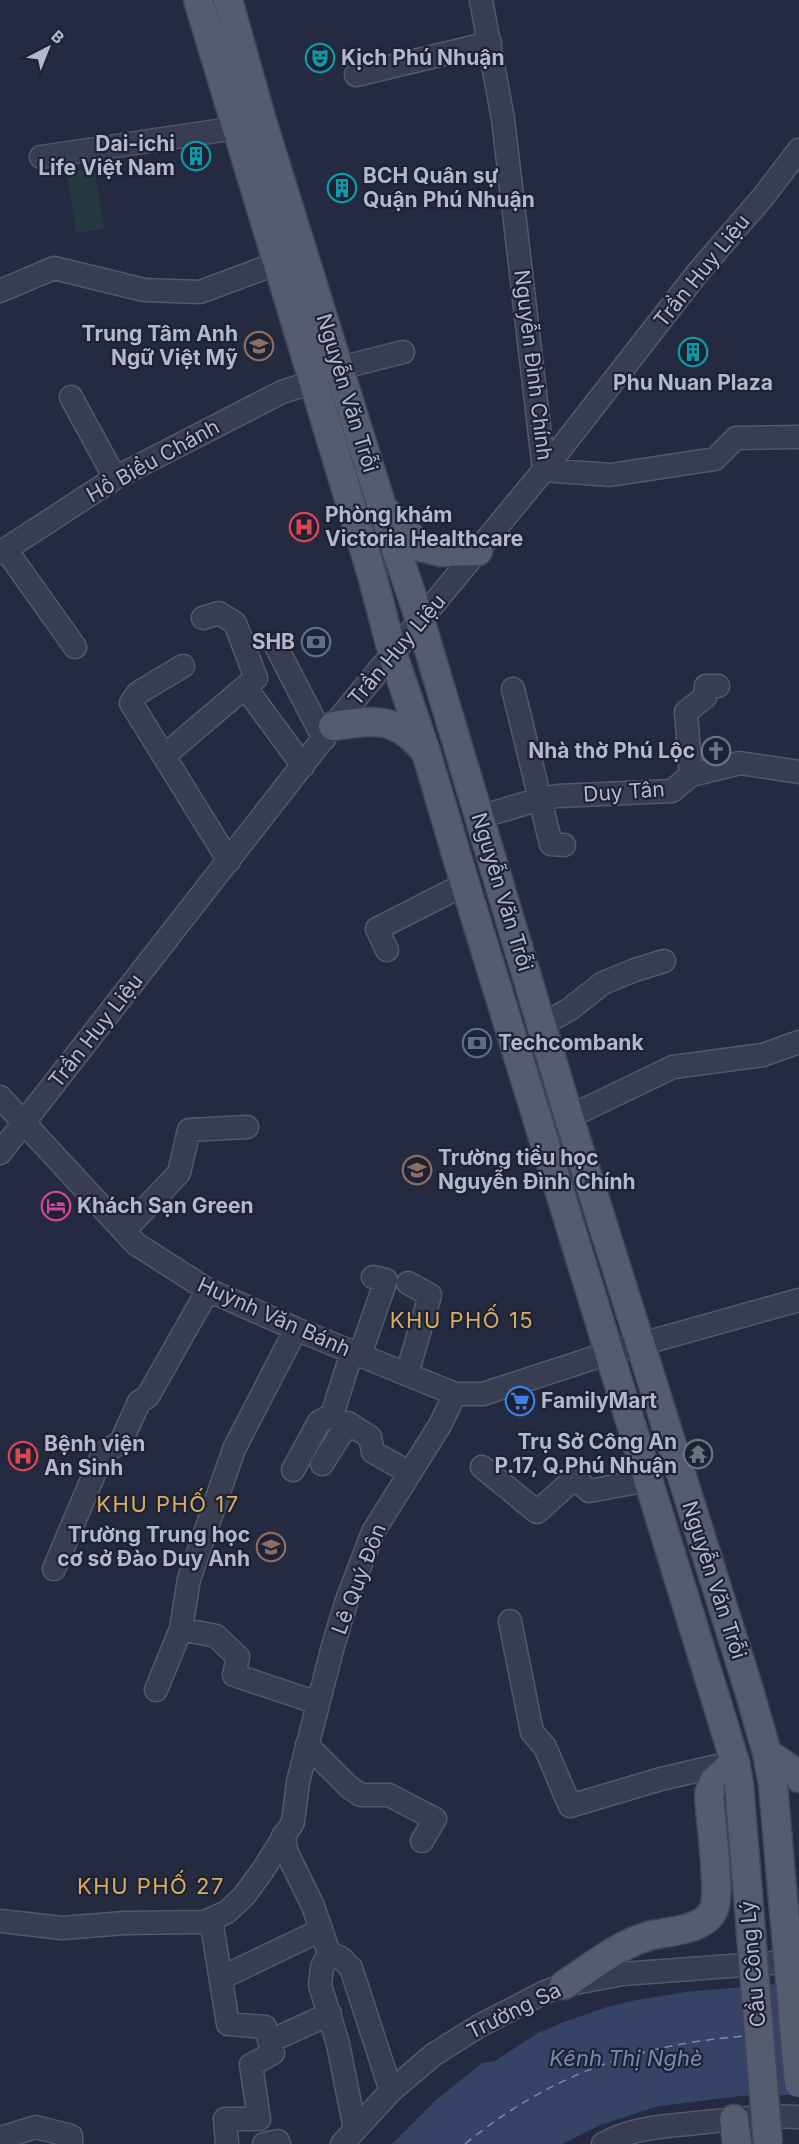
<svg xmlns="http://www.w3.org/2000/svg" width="799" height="2144" viewBox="0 0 799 2144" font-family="Inter,sans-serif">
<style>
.green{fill:#263840}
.water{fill:#374267}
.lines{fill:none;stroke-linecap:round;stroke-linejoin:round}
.ferry{stroke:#7b88b2;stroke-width:1.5;stroke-dasharray:8 6;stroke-linecap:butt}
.minor-casing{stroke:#53586a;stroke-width:25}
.major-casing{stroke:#414658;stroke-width:31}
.minor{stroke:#383d4f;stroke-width:22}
.major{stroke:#565c6f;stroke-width:28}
.major-bridge-casing{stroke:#414658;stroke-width:31;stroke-linecap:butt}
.major-bridge{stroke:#565c6f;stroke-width:28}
.labels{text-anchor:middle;stroke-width:4.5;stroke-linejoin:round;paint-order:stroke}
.poi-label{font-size:21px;font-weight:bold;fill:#b4b8ca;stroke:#1d2234;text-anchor:start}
.street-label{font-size:21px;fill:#b4b8ca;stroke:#1d2234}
.neighbourhood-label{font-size:22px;letter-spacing:1.5px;fill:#d8ac61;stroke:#1d2234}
.water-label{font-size:22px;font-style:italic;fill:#7b88b2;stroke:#1d2234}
</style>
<rect width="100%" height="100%" fill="#242a3f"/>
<!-- green -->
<path class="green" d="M94 167 104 229 76 233 67 172Z"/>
<!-- water -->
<path class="water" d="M799 1982V2095L741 2096 659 2106 600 2125 563 2144H392L436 2100 482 2063 495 2061 538 2033 564 2022 607 2007 631 2001 686 1992Z"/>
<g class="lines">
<!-- ferry -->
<path class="ferry" d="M465 2144C549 2075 636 2045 744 2036"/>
<!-- minor casing -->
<g class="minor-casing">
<path id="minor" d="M481 0 503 119 544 470
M356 75 490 43
M41 157 237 128
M0 291 54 268 144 290 200 292 278 263
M340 368 403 352
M71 397 115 478
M544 470 610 475 715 459 736 438 799 437
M6 550 75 647
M0 553 115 478 282 392 313 382
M203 618 219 613 235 623 256 678 245 687 303 766
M277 648 324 739
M183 666 138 693 131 703 229 861
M513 689 551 844 564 845
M164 756 245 687
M691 775 686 712 705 697 706 686H718
M480 817 540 799 558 796 672 791 691 775 740 763 799 772
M387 950 377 929 465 884
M542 1025 570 1009 603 983 635 970 664 961
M0 1097 136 1244 208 1290 296 1329 455 1394H483L609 1353 799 1300
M569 1117 673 1067 763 1055 799 1042
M0 1153 333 726 544 470 699 271 763 197 799 150
M124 1231 179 1173 189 1130 247 1127
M360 1355 386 1280 373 1277
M407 1374 430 1295 408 1283
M322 1464 348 1423 370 1437 373 1452 410 1473
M482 1467 537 1512 575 1478 589 1491 648 1480
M293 1470 319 1422 332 1415 352 1352
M54 1569 103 1453 121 1442 139 1402 148 1396 208 1290
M510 1621 532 1732 545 1747 570 1806 661 1779 735 1762
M181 1629 216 1636 238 1657 234 1675 318 1703
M156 1690 181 1629 189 1579 234 1449 296 1329
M307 1745 349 1787 361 1795H389L435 1819 422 1841
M283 1836 287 1853 313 1906 329 1953
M211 1919 228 2024 265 2027 273 2053 251 2065 259 2119H225L227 2144
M0 1921 62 1928 125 1923 205 1922 227 1912 244 1896 263 1870 293 1822 298 1782 333 1646 346 1603 373 1532 440 1425 455 1394
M329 1953 322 1967 320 1985 338 2044 355 2129
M329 1953 341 1958 351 1968 391 2091
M221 1978 321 1930
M270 2041 330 2014
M0 2138 36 2127 71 2136V2144
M264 2144 278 2141 279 2144
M342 2144 391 2091 433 2055 479 2026 545 1992 564 1985 623 1974 799 1961
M603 2144C634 2126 671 2126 706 2122 737 2119 768 2115 799 2117"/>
</g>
<!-- major casing -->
<g class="major-casing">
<path id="major" d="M198 0 372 575 393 655 426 752 465 884 735 1762 739 1784
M228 0 262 121 382 507 421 623 569 1117 749 1690 767 1753 773 1785
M387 512 421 547 440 552 478 551
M333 726C375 720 396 716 425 751
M767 1753 793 1771 799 1778
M564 1985C593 1966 619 1944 652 1935 671 1931 705 1930 714 1909 721 1890 710 1819 709 1794L714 1781 735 1762
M734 2119 737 2144"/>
</g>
<!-- minor -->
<use href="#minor" class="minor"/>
<!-- major -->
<use href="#major" class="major"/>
<!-- major-bridge casing -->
<g class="major-bridge-casing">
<path id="major-bridge" d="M739 1784 768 2144
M773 1785 799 2083"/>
</g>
<!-- major-bridge -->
<use href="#major-bridge" class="major-bridge"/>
</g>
<!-- icons -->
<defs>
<g id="theatre-ring" transform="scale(1.5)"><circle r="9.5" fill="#1d2234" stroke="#0f9aa8" stroke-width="1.5"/><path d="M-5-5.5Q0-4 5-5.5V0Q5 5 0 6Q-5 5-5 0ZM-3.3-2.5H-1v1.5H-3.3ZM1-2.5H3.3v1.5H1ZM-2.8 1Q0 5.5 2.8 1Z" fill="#0f9aa8"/></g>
<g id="building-ring" transform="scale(1.5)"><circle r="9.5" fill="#1d2234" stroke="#0f9aa8" stroke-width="1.5"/><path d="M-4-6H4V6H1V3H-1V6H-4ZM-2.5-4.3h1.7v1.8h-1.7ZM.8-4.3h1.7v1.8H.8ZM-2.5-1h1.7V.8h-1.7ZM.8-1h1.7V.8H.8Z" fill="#0f9aa8"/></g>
<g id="school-ring" transform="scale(1.5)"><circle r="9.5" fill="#1d2234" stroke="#8d6e63" stroke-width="1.5"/><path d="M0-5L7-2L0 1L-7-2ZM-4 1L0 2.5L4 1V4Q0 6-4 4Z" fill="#8d6e63"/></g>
<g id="hospital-ring" transform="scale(1.5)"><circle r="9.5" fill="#1d2234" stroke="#e0444e" stroke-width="1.5"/><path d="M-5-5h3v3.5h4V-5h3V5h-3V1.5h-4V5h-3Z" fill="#e0444e"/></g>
<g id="bank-ring" transform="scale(1.5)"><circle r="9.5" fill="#1d2234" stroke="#5c6f8a" stroke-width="1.5"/><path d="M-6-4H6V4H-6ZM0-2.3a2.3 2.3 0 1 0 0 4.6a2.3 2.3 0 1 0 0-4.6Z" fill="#5c6f8a"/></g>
<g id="church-ring" transform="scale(1.5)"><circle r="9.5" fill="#1d2234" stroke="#6b7280" stroke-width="1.5"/><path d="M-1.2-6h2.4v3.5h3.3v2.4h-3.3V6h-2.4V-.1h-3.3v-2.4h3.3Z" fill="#6b7280"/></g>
<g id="hotel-ring" transform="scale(1.5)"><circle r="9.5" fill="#1d2234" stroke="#d1479c" stroke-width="1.5"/><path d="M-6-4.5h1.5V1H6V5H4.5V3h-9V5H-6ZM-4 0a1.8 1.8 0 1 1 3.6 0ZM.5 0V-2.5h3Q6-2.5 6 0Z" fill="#d1479c"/></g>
<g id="supermarket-ring" transform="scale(1.5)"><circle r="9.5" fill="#1d2234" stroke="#3f7fe0" stroke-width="1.5"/><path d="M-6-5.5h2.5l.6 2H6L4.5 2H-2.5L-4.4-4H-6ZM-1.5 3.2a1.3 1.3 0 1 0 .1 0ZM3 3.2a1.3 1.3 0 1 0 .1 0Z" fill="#3f7fe0"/></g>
<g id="temple-ring" transform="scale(1.5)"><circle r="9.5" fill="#1d2234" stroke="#6b7280" stroke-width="1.5"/><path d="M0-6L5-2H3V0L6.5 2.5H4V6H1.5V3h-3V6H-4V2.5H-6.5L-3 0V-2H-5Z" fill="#6b7280"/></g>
</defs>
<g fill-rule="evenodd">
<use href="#theatre-ring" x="320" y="58"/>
<use href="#building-ring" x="196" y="156"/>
<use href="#building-ring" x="342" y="188"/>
<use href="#school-ring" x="259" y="346"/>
<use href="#building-ring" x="693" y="352"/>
<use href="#hospital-ring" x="304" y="527"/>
<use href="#bank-ring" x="316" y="642"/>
<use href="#church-ring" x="716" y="751"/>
<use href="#bank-ring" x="477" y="1043"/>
<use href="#school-ring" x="417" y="1170"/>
<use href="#hotel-ring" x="56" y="1206"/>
<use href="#supermarket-ring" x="520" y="1401"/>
<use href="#temple-ring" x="698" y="1454"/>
<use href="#hospital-ring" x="23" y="1456"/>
<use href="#school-ring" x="271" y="1547"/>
</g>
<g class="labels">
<!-- poi labels -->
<g class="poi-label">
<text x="341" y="65">Kịch Phú Nhuận</text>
<text x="175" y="151" text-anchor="end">Dai-ichi<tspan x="175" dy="24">Life Việt Nam</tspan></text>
<text x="363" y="183">BCH Quân sự<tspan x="363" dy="24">Quận Phú Nhuận</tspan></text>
<text x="238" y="341" text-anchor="end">Trung Tâm Anh<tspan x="238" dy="24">Ngữ Việt Mỹ</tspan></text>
<text x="693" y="390" text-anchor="middle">Phu Nuan Plaza</text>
<text x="325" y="522">Phòng khám<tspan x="325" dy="24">Victoria Healthcare</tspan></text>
<text x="295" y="649" text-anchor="end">SHB</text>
<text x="695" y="758" text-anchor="end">Nhà thờ Phú Lộc</text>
<text x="498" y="1050">Techcombank</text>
<text x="438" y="1165">Trường tiểu học<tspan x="438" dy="24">Nguyễn Đình Chính</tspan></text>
<text x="77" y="1213">Khách Sạn Green</text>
<text x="541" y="1408">FamilyMart</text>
<text x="677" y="1449" text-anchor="end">Trụ Sở Công An<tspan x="677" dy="24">P.17, Q.Phú Nhuận</tspan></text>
<text x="44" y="1451">Bệnh viện<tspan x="44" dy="24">An Sinh</tspan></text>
<text x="250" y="1542" text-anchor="end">Trường Trung học<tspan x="250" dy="24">cơ sở Đào Duy Anh</tspan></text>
</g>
<!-- street labels -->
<g class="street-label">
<text transform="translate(702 271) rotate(-51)" y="7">Trần Huy Liệu</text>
<text transform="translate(533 365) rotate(83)" y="7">Nguyễn Đình Chính</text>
<text transform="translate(347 393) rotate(73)" y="7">Nguyễn Văn Trỗi</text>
<text transform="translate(153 461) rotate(-29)" y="7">Hồ Biểu Chánh</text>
<text transform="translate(397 650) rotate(-50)" y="7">Trần Huy Liệu</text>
<text transform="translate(624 792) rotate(-4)" y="7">Duy Tân</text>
<text transform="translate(502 892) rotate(73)" y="7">Nguyễn Văn Trỗi</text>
<text transform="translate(96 1031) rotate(-52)" y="7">Trần Huy Liệu</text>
<text transform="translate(274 1317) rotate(24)" y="7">Huỳnh Văn Bánh</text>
<text transform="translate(359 1579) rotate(-69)" y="7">Lê Quý Ðôn</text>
<text transform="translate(714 1580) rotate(72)" y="7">Nguyễn Văn Trỗi</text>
<text transform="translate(753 1964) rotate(-95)" y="7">Cầu Công Lý</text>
<text transform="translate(514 2011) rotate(-26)" y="7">Trường Sa</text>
</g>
<!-- neighbourhood labels -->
<g class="neighbourhood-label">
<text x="462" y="1328">KHU PHỐ 15</text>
<text x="168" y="1512">KHU PHỐ 17</text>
<text x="151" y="1894">KHU PHỐ 27</text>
</g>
<!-- water labels -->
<g class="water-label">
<text x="626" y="2066">Kênh Thị Nghè</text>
</g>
</g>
<!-- north arrow -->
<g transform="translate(48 48) rotate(42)" stroke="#1d2234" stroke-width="4.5" paint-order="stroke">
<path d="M0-4.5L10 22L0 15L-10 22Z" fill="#b4b8ca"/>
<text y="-9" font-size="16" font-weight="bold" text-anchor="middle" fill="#b4b8ca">B</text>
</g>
</svg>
